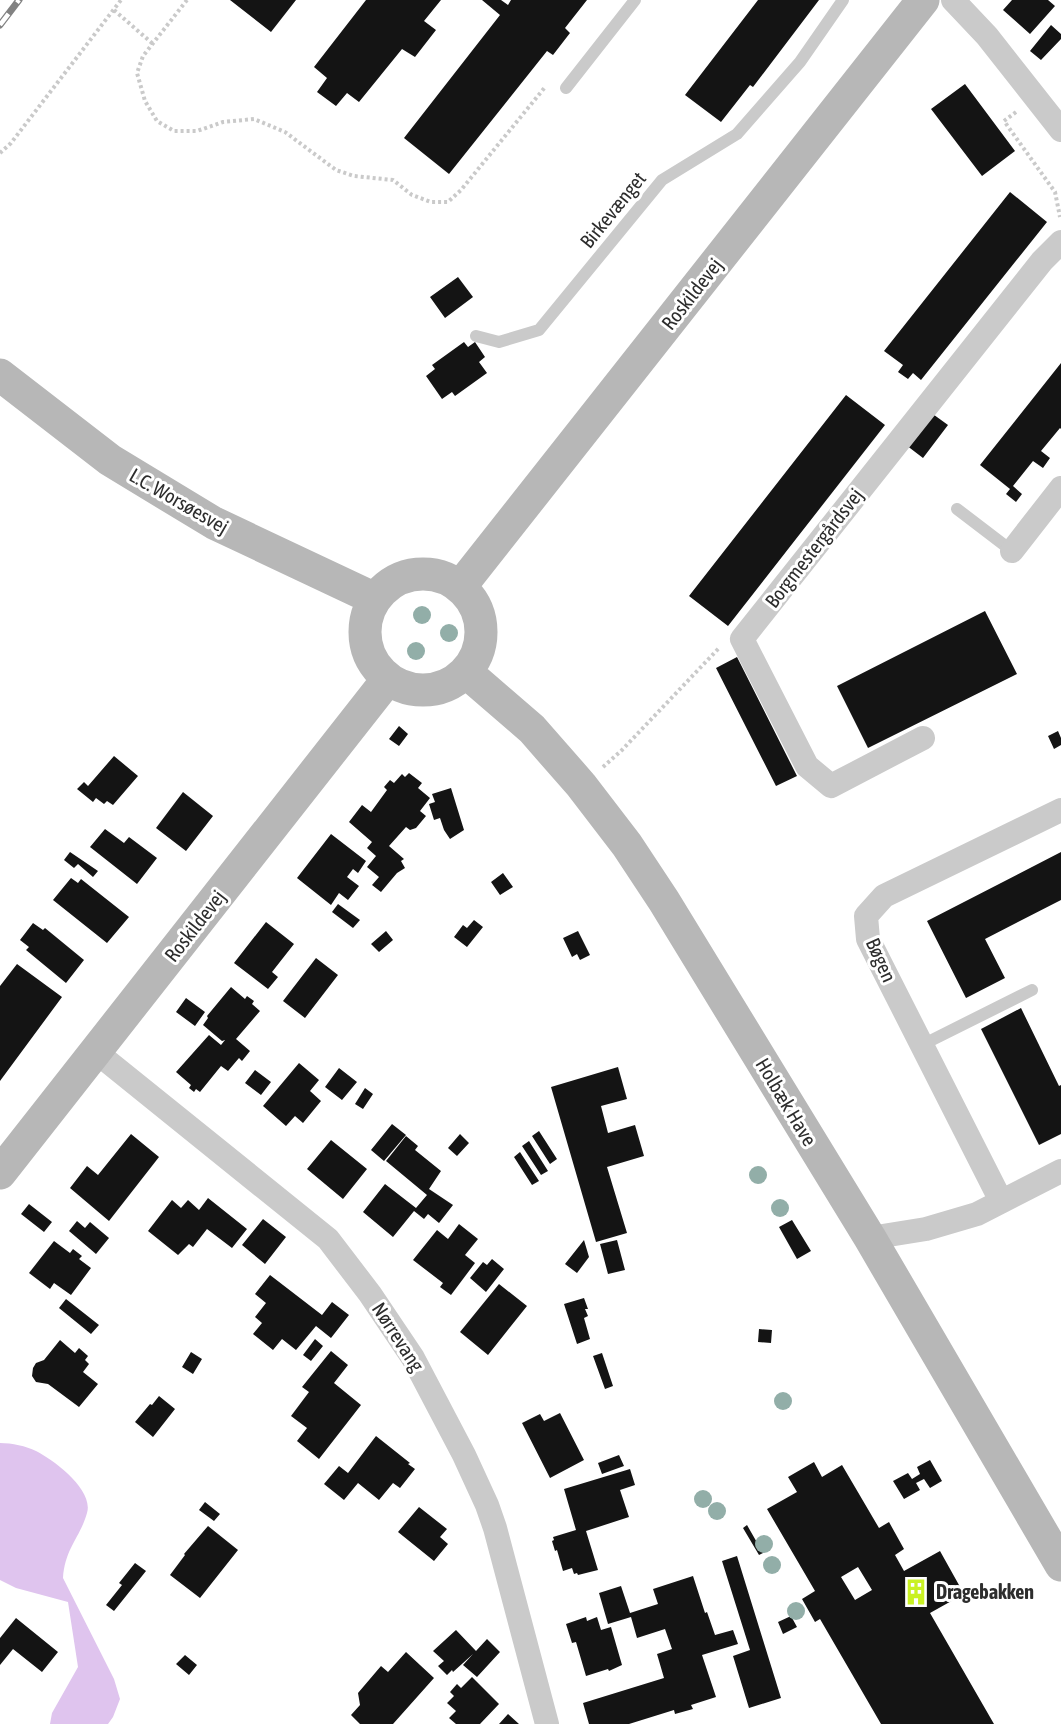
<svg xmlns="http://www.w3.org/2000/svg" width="1061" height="1724" viewBox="0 0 1061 1724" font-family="'Asap Condensed',sans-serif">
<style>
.water{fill:#dfc4ee}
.building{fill:#141414;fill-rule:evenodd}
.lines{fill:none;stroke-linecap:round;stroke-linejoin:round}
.path{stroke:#cacaca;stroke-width:4;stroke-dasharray:3 3;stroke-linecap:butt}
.lane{stroke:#cacaca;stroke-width:12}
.street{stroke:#cacaca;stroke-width:24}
.secondary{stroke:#b7b7b7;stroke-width:33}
.rail-casing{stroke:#828282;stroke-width:7}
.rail{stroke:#fff;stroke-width:4.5;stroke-dasharray:14;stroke-linecap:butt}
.tree{fill:#92aea8}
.labels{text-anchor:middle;stroke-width:6;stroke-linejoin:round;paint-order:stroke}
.street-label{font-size:20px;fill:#2d2d2d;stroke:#fff}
.poi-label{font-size:20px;font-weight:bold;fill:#2d2d2d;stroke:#fff;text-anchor:start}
</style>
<rect width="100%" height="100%" fill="#fff"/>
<!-- water -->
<path class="water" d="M0 1443C12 1443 26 1446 36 1451 54 1460 94 1490 87 1513 80 1538 65 1548 63 1578L114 1679 120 1699 113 1717 108 1724H50L52 1713 78 1667 68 1602 16 1588 0 1580Z"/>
<!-- building -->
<path class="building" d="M230 0H296L271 32Z
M366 0H441L424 21 436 30 415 57 402 49 359 102 347 93 336 106 317 92 327 78 314 67Z
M482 0H501L508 5 511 0H587L565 28 570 33 553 55 547 51 449 174 404 138 500 15Z
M758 0H819L753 87 750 85 721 122 685 95Z
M1012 0H1048L1055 6 1030 34 1003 10Z
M1051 25 1061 34V39L1041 60 1030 51Z
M965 84 1015 151 982 176 931 109Z
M1010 192 1047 222 921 380 913 373 908 379 898 372 903 365 884 351Z
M458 277 473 297 445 318 430 297Z
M464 342 468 347 475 342 485 357 479 362 487 373 455 396 452 392 442 399 426 376 435 369 432 365Z
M1061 363V429L1060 428 1041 451 1050 458 1043 468 1033 461 1013 486 1022 494 1016 502 1006 494 1010 489 980 465Z
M846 395 885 425 728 626 689 596Z
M930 412 948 425 923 458 906 445Z
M985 611 1017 674 868 748 837 686Z
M737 657 797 776 776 786 716 668Z
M399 726 408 734 399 746 389 739Z
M1058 731 1061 738V745L1054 749 1048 736Z
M114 756 138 776 113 805 107 801 104 804 96 798 93 802 77 789 84 782 88 786Z
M409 773 422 783 418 788 430 798 420 811 426 816 416 828 410 830 406 827 389 846 404 859 401 861 405 868 397 873 381 892 372 885 379 877 367 867 376 856 367 848 372 842 349 822 362 805 371 812 387 790 384 787 390 780 394 783 402 774 405 777Z
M451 788 464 830 450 839 444 830 440 818 434 820 429 804 435 802 432 794Z
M183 792 213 816 186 851 156 828Z
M105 829 124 843 129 837 157 858 137 884 90 847Z
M331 834 366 861 358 873 353 869 347 877 359 886 348 900 339 893 331 905 297 878Z
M70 852 98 871 93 877 78 864 74 868 64 860Z
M1061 852V900L985 939 1005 978 966 998 927 921Z
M503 873 513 887 500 895 491 882Z
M71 878 78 883 81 879 129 917 107 943 53 900Z
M338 904 360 920 353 928 332 912Z
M474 920 483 927 467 947 454 937 463 925 467 928Z
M266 922 294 944 272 972 278 977 268 989 234 963Z
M33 923 43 930 45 928 84 960 66 983 26 950 29 947 20 940Z
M386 931 393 940 379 952 371 944Z
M578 931 590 955 580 960 577 954 572 957 563 938Z
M316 958 338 975 305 1018 283 1001Z
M17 964 62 997 0 1081V986Z
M231 987 245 999 247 996 254 1001 252 1004 260 1011 236 1039 250 1051 242 1061 239 1058 228 1071 221 1066 200 1092 196 1089 194 1092 189 1088 191 1085 176 1072 209 1035 221 1045 225 1040 222 1041 203 1025 208 1018 207 1016Z
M186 998 205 1012 195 1026 176 1012Z
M1021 1008 1059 1086 1061 1085V1134L1039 1145 981 1029Z
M299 1063 319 1080 310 1091 321 1101 303 1123 295 1116 286 1126 263 1106Z
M618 1067 627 1099 601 1106 608 1133 635 1125 644 1156 607 1167 627 1233 596 1242 551 1087Z
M339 1068 357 1082 342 1100 325 1087Z
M255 1070 271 1082 261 1095 245 1083Z
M365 1088 373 1094 363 1109 355 1104Z
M392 1124 406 1135 384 1161 371 1150Z
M539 1131 557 1159 550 1164 532 1136Z
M131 1134 159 1157 109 1221 70 1188 87 1166 98 1175Z
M460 1134 469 1143 457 1156 448 1148Z
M406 1136 418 1146 415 1150 441 1171 429 1189 453 1205 439 1223 428 1214 424 1219 414 1211 393 1237 363 1212 385 1184 416 1208 427 1195 386 1161Z
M331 1140 367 1169 343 1199 307 1169Z
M529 1141 548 1171 541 1175 522 1146Z
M520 1152 539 1181 532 1185 514 1157Z
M208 1198 247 1229 232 1248 207 1229 193 1247 189 1244 178 1255 148 1231 172 1200 181 1208 188 1200 199 1210Z
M29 1204 52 1222 44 1232 21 1214Z
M263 1219 286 1237 265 1264 242 1245Z
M792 1220 811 1251 797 1259 779 1227Z
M77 1221 85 1228 90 1222 109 1238 96 1254 69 1231Z
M459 1224 478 1239 465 1255 475 1263 451 1295 440 1287 443 1283 413 1260 437 1230 448 1239Z
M584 1240 589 1257 577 1273 565 1264Z
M617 1240 625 1270 608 1274 600 1244Z
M54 1241 70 1253 73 1249 82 1256 79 1259 91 1268 71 1295 54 1283 50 1289 29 1273Z
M492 1259 504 1269 486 1292 470 1278 483 1262 487 1265Z
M270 1275 322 1315 332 1302 349 1315 331 1338 316 1326 296 1350 282 1339 273 1350 253 1334 262 1323 255 1317 266 1303 255 1294Z
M499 1284 527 1306 488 1355 460 1332Z
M584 1298 588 1309H585L588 1316 584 1318 590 1339 577 1344 564 1304Z
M66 1299 99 1325 91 1334 59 1308Z
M759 1329 772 1330 771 1343 758 1342Z
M315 1339 323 1346 311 1361 303 1355Z
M60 1340 75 1353 79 1348 88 1356 85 1360 89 1364 83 1372 98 1384 79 1407 48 1384 36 1382 32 1376 33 1368 36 1363 44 1360Z
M331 1351 348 1365 334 1383 361 1405 319 1459 297 1441 307 1428 291 1416 309 1392 302 1387Z
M191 1352 202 1359 193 1374 182 1367Z
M602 1353 613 1386 605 1389 593 1356Z
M159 1396 175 1409 153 1437 135 1422 150 1404 152 1405Z
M560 1413 584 1460 550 1478 522 1423 540 1414 544 1421Z
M376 1436 410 1463 408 1464 415 1469 400 1488 393 1483 379 1500 358 1483 344 1500 324 1484 339 1466 348 1473Z
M619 1455 624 1466 602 1474 598 1463Z
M930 1460 942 1481 930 1488 924 1479 916 1483 920 1490 904 1499 893 1481 908 1473 912 1479 920 1474 917 1467Z
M814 1462 822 1477 842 1465 879 1528 889 1522 904 1549 895 1555 904 1571 940 1551 964 1594 930 1613 994 1724H881L820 1619 815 1622 802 1599 815 1591 767 1509 797 1492 788 1477ZM858 1567 872 1590 855 1600 841 1577Z
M630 1469 635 1485 620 1490 629 1517 586 1531 598 1570 578 1575 577 1573 574 1574 572 1568 563 1571 557 1550 555 1551 552 1541 554 1540 553 1537 576 1530 564 1489Z
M205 1502 220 1514 214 1521 199 1510Z
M419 1507 447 1529 440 1537 448 1544 434 1561 398 1532Z
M747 1525 763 1553 759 1555 743 1528Z
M208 1526 238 1550 200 1598 170 1575 185 1555 184 1554Z
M737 1556 781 1698 749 1708 733 1656 750 1650 722 1561Z
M135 1563 146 1571 114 1611 106 1605 122 1585 119 1583Z
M693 1576 705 1613 707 1612 715 1635 733 1630 738 1644 702 1655 716 1697 691 1705 693 1709 675 1714 674 1710 629 1724H589L583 1703 664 1678 657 1654 672 1649 665 1629 637 1638 631 1617 608 1624 599 1593 621 1586 630 1613 658 1604 653 1589Z
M791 1616 797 1627 783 1634 778 1622Z
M586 1617 587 1621 597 1617 601 1630 611 1627 622 1665 609 1671 608 1669 586 1676 576 1642 572 1643 566 1624Z
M16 1618 58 1652 42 1672 13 1649 0 1665V1638Z
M456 1630 476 1651 487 1639 500 1652 477 1677 463 1665 473 1654 453 1672 452 1670 447 1675 438 1666 444 1661 433 1651Z
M406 1652 434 1678 393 1724H360L351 1715 360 1705 358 1693 381 1666 388 1672Z
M185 1655 197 1665 189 1675 176 1664Z
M472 1677 499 1704 480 1724H456L449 1718 456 1711 447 1703 454 1696 450 1692 457 1684 461 1688Z
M508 1714 519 1724H499Z"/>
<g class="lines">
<!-- path -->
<path class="path" d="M187 0 143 56 137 73 145 101 157 121 174 131H197L223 122 254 119 285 132 336 170 354 176 393 180 412 195 431 202H448L461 190 546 86
M114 10 153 44
M1016 112 1004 121 1055 192 1060 217
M0 153 11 143 121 0
M603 767 622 750 719 648"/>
<!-- lane -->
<path class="lane" d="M566 88 635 0
M476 336 499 342 539 330 662 180 737 134 800 62 843 0
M957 509 1012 551
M922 1045 1032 990"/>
<!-- street -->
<path class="street" d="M953 0 987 36 1061 130
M1012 551 1061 488
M923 738 831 786 807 766 742 639 1042 261 1061 242
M96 1052 328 1239 370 1294 413 1358 464 1455 487 1505 495 1528 547 1724
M1001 1201 868 939 866 916 884 896 1061 810
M870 1238 926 1229 977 1214 1061 1171"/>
<!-- secondary -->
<path class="secondary" d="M0 375 110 460 214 523 375 599
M365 632a58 58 0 1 1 116 0a58 58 0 1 1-116 0Z
M460 587 923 0
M466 672 532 729 581 785 627 845 664 901 870 1238 1061 1565
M0 1173 388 679"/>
<!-- rail casing -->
<g class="rail-casing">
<path id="rail" d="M0 25 19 0"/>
</g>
<!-- rail -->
<use href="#rail" class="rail"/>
</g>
<!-- trees -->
<g class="tree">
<circle cx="422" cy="615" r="9"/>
<circle cx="449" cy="633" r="9"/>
<circle cx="416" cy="651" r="9"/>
<circle cx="758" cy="1175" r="9"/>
<circle cx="780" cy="1208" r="9"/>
<circle cx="783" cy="1401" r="9"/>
<circle cx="703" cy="1499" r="9"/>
<circle cx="717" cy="1511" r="9"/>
<circle cx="764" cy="1544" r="9"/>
<circle cx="772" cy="1565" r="9"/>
<circle cx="796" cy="1611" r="9"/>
</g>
<!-- icons -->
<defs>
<g id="building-bare" transform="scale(2.07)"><path d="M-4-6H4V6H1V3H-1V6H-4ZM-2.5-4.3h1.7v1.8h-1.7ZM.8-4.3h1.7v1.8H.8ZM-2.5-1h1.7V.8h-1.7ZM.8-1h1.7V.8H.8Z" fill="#c9f123" stroke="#fff" stroke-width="2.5" paint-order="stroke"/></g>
</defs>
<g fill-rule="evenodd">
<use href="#building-bare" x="916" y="1592"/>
</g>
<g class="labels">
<!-- street labels -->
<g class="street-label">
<text transform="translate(613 210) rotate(-51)" y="7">Birkevænget</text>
<text transform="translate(692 294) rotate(-52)" y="7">Roskildevej</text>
<text transform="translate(179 501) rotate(30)" y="7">L.C. Worsøesvej</text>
<text transform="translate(814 548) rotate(-52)" y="7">Borgmestergårdsvej</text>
<text transform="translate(195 926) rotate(-52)" y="7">Roskildevej</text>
<text transform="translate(881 960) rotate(66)" y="7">Bøgen</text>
<text transform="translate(786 1102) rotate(59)" y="7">Holbæk Have</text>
<text transform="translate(398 1337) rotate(57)" y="7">Nørrevang</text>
</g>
<!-- poi labels -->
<g class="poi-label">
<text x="936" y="1599">Dragebakken</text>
</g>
</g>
</svg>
